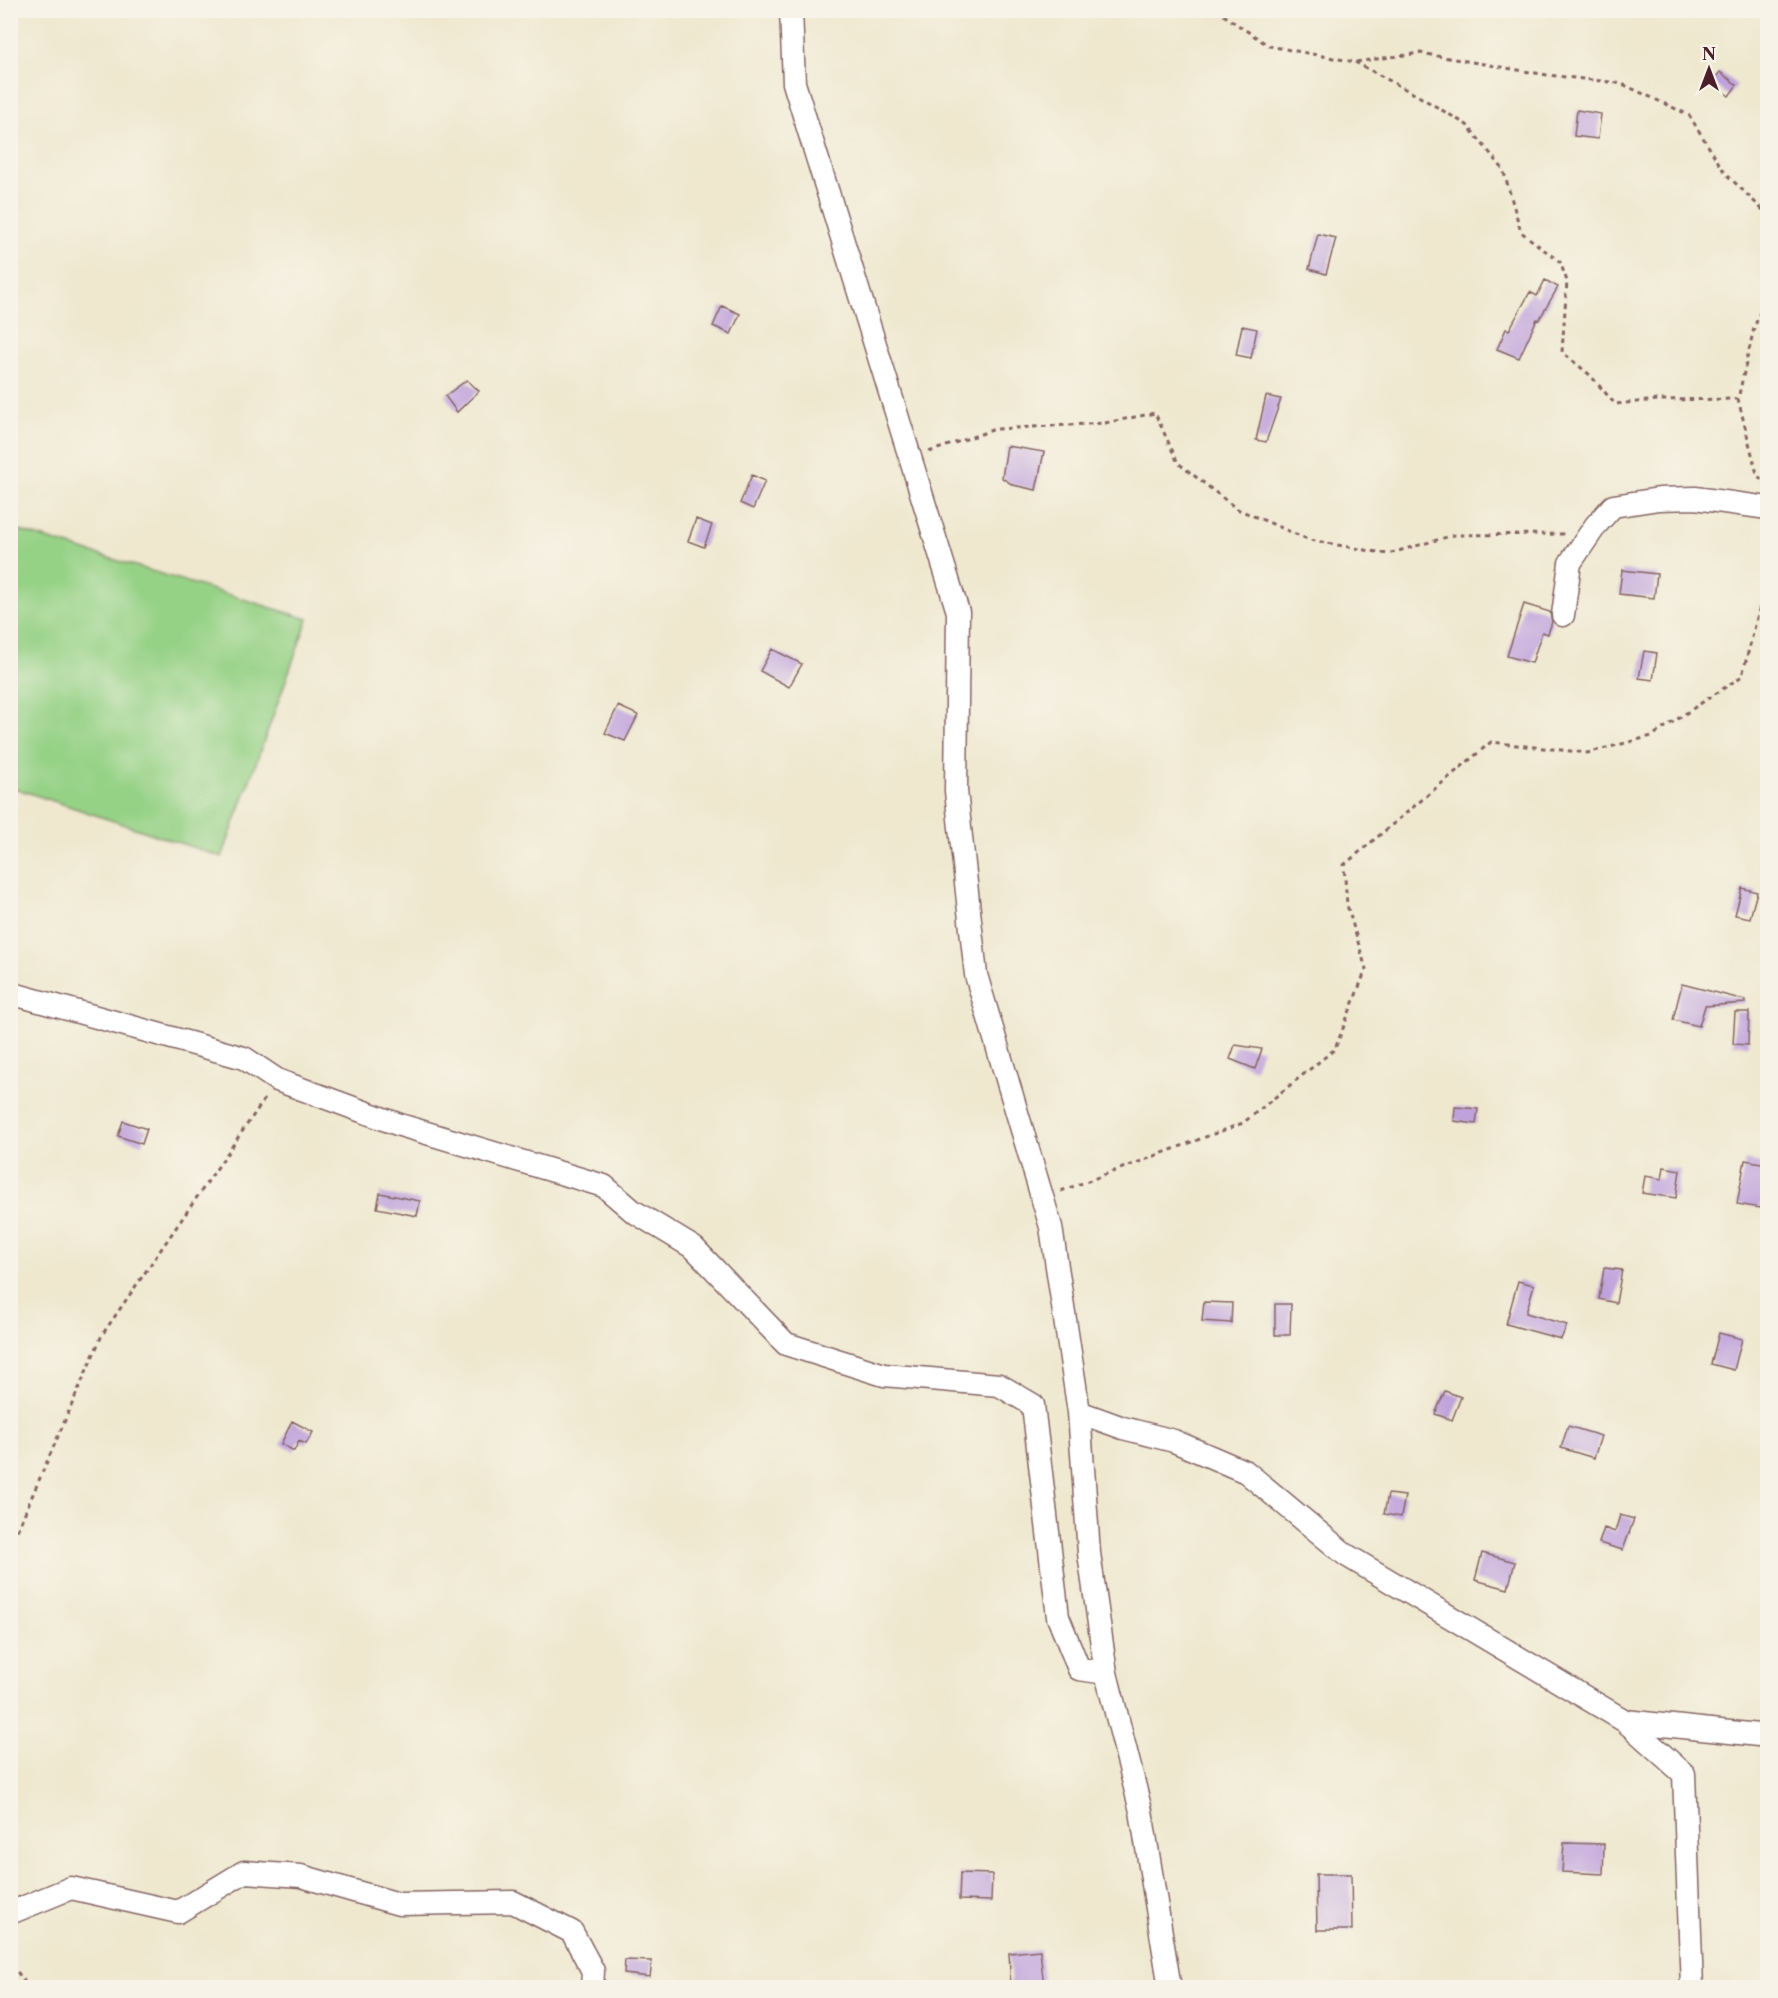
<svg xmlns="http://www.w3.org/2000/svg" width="1778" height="1998" viewBox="0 0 1778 1998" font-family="'Libre Caslon Text',serif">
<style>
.green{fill:#96d286;stroke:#707858;stroke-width:1.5}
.building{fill:#bfa2db}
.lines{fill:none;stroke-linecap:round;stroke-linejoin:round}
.minor-casing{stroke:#846564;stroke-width:25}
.path{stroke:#846564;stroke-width:3;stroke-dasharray:4.5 4.5;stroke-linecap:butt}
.minor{stroke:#fff;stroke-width:22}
</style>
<rect width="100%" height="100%" fill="#f7f3e8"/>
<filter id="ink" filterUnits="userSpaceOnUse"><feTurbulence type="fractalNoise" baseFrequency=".0167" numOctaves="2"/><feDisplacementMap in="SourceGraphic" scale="12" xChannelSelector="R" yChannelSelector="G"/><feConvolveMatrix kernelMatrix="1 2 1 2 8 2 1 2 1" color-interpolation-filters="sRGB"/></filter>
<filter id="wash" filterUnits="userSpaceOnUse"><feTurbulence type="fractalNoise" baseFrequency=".008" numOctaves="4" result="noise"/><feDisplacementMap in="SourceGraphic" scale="24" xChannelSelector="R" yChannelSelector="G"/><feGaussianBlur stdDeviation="1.35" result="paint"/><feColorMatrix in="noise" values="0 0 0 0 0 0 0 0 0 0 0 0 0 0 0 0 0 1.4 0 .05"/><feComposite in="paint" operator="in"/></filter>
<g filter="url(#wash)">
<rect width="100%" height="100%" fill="#efe8cf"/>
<!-- green -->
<path class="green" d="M11 528 308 619 222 857 11 787Z"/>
<g id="blocks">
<!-- building -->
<path class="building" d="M1720 72 1737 85 1729 96 1711 83Z
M1577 110 1601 114 1598 139 1574 136Z
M1318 234 1336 238 1326 274 1309 269Z
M1545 280 1558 287 1539 320 1537 319 1519 358 1497 349 1506 329 1509 330 1530 292 1537 296Z
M722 306 740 314 731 334 713 326Z
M1242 326 1257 329 1251 358 1236 355Z
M467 380 479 391 457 412 445 396Z
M1266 396 1281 399 1266 442 1256 440Z
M1007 446 1044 452 1036 490 1013 485 1002 478Z
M752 475 765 481 753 509 740 503Z
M696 519 712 525 704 547 688 541Z
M1622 570 1657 574 1654 598 1619 594Z
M1524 604 1550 612 1552 622 1548 634 1542 632 1532 663 1507 656Z
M772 649 802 664 789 687 760 671Z
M1644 651 1657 653 1653 680 1639 678Z
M618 706 638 715 625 741 605 733Z
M1742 888 1757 892 1750 918 1735 915Z
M1682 984 1745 1000V1003L1705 1006 1699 1026 1673 1020Z
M1735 1012H1749L1748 1045 1733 1044Z
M1235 1045 1262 1049 1255 1069 1230 1059Z
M1455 1107 1478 1109 1476 1124 1454 1121Z
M123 1121 147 1129 142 1144 118 1136Z
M1745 1160 1767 1164 1760 1208 1737 1204Z
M1664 1167 1680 1170 1676 1198 1642 1193 1645 1176 1662 1179Z
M380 1193 420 1201 417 1216 377 1208Z
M1604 1268 1622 1270 1616 1303 1599 1299Z
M1518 1281 1534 1285 1526 1313 1567 1325 1561 1339 1506 1324Z
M1204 1302 1232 1303 1231 1323 1202 1321Z
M1275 1304H1291L1290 1335H1275Z
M1719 1333 1742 1339 1734 1370 1711 1364Z
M1445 1391 1461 1397 1452 1420 1435 1414Z
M292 1421 313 1432 306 1444 299 1441 294 1451 281 1444Z
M1568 1426 1601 1436 1594 1458 1561 1448Z
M1388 1494 1405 1496 1401 1517 1384 1514Z
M1620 1515 1634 1519 1623 1550 1599 1543 1604 1528 1615 1532Z
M1482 1553 1515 1562 1508 1589 1475 1580Z
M1564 1843 1604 1844 1603 1874 1562 1872Z
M960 1873 992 1874 991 1901 959 1900Z
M1316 1874H1351L1352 1930H1317Z
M1040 1950 1044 1988H1011L1009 1953Z
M625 1960 652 1961 650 1977 624 1974Z"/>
</g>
</g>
<g filter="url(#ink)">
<use href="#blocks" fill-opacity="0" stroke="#846564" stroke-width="1.5"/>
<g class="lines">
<!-- minor casing -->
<g class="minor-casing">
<path id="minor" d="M791 10 794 83 958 612 956 791 976 975 1051 1227 1079 1412 1089 1553 1106 1673 1141 1811 1170 1988
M1563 615 1570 563 1596 525 1613 506 1659 499 1695 498 1768 508
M10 993 244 1058 277 1080 400 1125 604 1186 633 1211 694 1248 786 1344 884 1375 999 1385 1033 1405 1058 1617 1079 1669 1106 1673
M1079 1412 1123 1428 1174 1441 1246 1472 1346 1555 1625 1721 1768 1736
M1625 1721 1684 1774 1692 1988
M10 1913 71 1888 178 1912 244 1872 301 1876 399 1904 513 1902 572 1932 593 1971 592 1988"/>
</g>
<!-- path -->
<path class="path" d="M1216 10 1269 46 1355 62 1420 53 1547 75 1620 83 1689 115 1725 173 1768 215
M1355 62 1420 97 1467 125 1503 169 1521 232 1560 262 1567 281 1562 352 1590 375 1615 404 1658 400 1738 399
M929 452 995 429 1105 423 1155 413 1178 463 1237 509 1310 540 1388 554 1454 535 1564 534
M1767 487 1757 474 1738 399 1754 328 1768 292
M1061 1191 1243 1123 1335 1049 1366 969 1347 905 1344 865 1491 742 1587 753 1652 736 1742 676 1768 575
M10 1547 102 1335 266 1097
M10 1967 16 1970 29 1988"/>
<!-- minor -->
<use href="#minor" class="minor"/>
</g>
</g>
<!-- margin -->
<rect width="1778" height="1998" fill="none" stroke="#f7f3e8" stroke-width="36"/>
<!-- north arrow -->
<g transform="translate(1709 69)" stroke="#f7f3e8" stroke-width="4.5" paint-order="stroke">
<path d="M0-4.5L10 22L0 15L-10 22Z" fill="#4a1f2b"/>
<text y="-9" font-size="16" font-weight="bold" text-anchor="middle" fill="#4a1f2b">N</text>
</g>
</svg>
